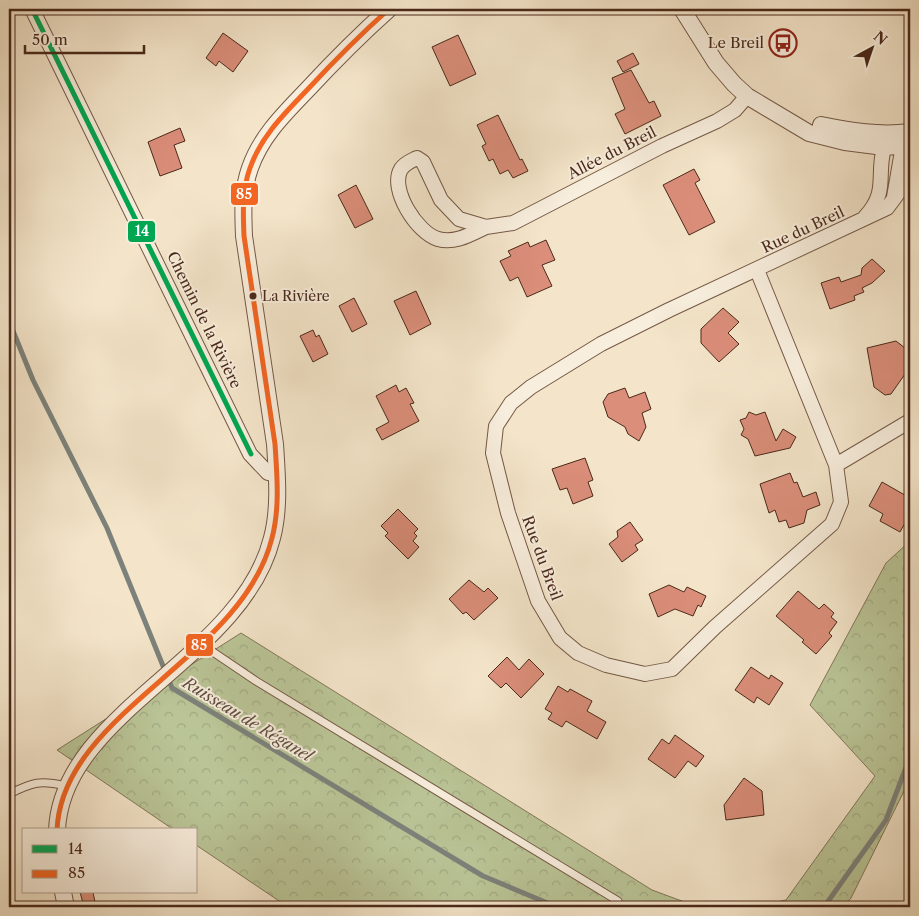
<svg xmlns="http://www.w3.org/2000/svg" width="919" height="916" viewBox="0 0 919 916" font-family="'Libre Caslon Text',serif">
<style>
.forest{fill:url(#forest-crowns);stroke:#827758}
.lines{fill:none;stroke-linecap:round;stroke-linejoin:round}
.stream{stroke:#7c827b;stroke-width:5}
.building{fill:#db8e7a;stroke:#4a2919}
.service-casing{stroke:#745845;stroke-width:9}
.minor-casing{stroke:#745845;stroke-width:16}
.tertiary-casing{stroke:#745845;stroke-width:18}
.service{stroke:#f8eedd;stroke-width:7}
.minor{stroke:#f8eedd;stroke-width:14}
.tertiary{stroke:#f8eedd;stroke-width:16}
.bus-1-casing{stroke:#f8eedd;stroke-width:9}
.bus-2-casing{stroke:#f8eedd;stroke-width:9}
.bus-1{stroke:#00a651;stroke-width:5}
.bus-2{stroke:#f26522;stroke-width:5}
.bus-dot{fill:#4a2919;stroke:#f8eedd;stroke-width:2}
.labels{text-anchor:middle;stroke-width:4;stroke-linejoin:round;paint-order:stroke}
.bus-label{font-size:14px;fill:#4a2919;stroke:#f8eedd;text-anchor:start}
.poi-label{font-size:15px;fill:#4a2919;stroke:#f8eedd;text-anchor:end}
.street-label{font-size:15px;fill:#4a2919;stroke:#f8eedd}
.water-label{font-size:16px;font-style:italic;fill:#5f4e42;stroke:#f8eedd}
.line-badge{stroke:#f8eedd;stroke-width:2}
.badge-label{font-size:14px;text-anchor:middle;font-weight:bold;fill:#fff}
</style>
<defs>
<pattern id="forest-crowns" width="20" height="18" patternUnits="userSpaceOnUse" patternTransform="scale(1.25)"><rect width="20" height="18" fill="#bac597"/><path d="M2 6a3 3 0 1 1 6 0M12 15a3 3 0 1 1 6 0" fill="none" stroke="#a1a982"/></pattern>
</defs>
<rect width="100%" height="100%" fill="#f4e5ca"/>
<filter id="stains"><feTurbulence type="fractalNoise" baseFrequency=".004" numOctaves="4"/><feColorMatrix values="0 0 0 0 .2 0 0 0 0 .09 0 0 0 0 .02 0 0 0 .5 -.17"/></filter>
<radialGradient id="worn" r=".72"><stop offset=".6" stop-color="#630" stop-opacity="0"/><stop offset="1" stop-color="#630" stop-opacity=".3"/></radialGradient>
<!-- forest -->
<path class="forest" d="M910 541V779L851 898 843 907H754L786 900 875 776 810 705 886 563Z
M241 633 652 890 698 907H288L196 845V830H174L57 750Z"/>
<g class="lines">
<!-- stream -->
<path class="stream" d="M9 321 33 380 107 528 172 688 483 876 557 907
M824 907 886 820 910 757"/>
</g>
<!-- building -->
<path class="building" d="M223 33 248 51 233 72 219 61 216 66 206 58Z
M458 35 476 74 450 86 432 47Z
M633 53 639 64 623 72 617 61Z
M631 70 649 103 654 101 661 116 625 134 615 114 625 109 612 78Z
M498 115 520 160 522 159 528 171 513 178 508 170 500 174 493 159 489 161 482 146 486 144 477 125Z
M180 128 185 141 174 145 182 168 160 176 148 142Z
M694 169 700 180 695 183 715 222 689 235 663 185Z
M356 185 373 219 355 228 338 195Z
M546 240 555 260 542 265 552 286 527 297 518 277 510 281 500 261 511 256 508 251 528 242 530 247Z
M872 259 885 271 872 283 862 288 864 292 854 296 855 300 830 309 821 283 839 277 841 282 861 275 862 268Z
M416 291 431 324 410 335 394 301Z
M354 298 367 324 352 332 339 306Z
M723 308 739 322 728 333 739 344 719 362 701 343V329Z
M313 330 316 337 319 335 328 354 313 362 300 336Z
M896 341 910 352V367L891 394 885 395 874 387 867 348Z
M396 385 399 392 406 388 414 403 410 404 419 421 382 440 376 429 389 422 376 396Z
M625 388 629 398 645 392 651 409 642 413 646 427 639 441 628 434 625 427 608 417 603 402 608 394Z
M749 412 756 415 765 412 776 441 783 429 796 437 790 448 755 456 748 439 741 435 744 429 740 420 746 418Z
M585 458 593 480 588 482 593 496 573 504 567 488 560 490 552 469Z
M790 473 794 483 797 482 803 497 816 492 820 505 807 510 804 523 789 528 786 520 779 522 775 510 769 513 760 484Z
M882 482 910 498V514L900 532 880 521 883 514 869 506Z
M398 509 418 529 414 533 417 536 413 541 419 547 408 559 385 536 388 533 381 526Z
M630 522 643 540 635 545 638 550 622 562 609 544 618 537 617 531Z
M469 580 484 592 488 588 498 598 474 620 466 612 463 614 449 599Z
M669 585 684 592 687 587 706 596 701 607 698 605 693 616 675 609 658 617 649 594Z
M798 591 819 609 824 604 834 613 831 617 837 622 829 633 832 636 816 654 802 642 804 640 776 616Z
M507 657 519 670 529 659 544 674 521 698 506 683 501 688 488 676Z
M751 667 769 679 771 675 783 683 769 705 757 697 754 703 735 690Z
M558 686 568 692 570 689 592 701 587 711 606 722 597 739 566 721 562 727 548 719 552 713 545 709Z
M675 735 704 756 696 767 688 761 675 778 648 759 662 739 669 744Z
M744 778 762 791 764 815 726 820 724 805Z
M80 892H93L96 907H84Z"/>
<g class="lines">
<!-- service casing -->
<g class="service-casing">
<path id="service" d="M204 642 213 652 256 681 618 901
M9 794C33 782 40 780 66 786"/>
</g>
<!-- minor casing -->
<g class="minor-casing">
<path id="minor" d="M32 9 250 454 268 473 277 475
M865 217C889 191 876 176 884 148 885 143 889 138 892 134L902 151 894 197
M486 227C471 234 455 244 438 239 417 233 389 189 401 169 405 163 411 161 417 158L423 162 441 200 459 219 486 227 513 223 662 146 717 121 735 110 747 96
M757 270 836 465 841 502 832 524 715 627 672 669 645 674 606 665 578 653 560 638 538 601 508 513 493 453 496 426 511 403 531 387 601 344 669 310 887 208 910 177
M836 465 910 421"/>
</g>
<!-- tertiary casing -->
<g class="tertiary-casing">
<path id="tertiary" d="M682 9 716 63 734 84 747 96 809 133 845 142 884 147 910 145
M821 125C851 131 879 136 910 132
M57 830C62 712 242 659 272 538 280 508 277 475 275 444L244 236C243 212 242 190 250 168 261 136 285 113 308 89 334 61 361 34 389 9
M63 892 66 907"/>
</g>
<!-- service -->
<use href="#service" class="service"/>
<!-- minor -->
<use href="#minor" class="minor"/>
<!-- tertiary -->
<use href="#tertiary" class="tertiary"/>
<!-- bus-1 casing -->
<g class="bus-1-casing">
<path id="bus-1" d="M32 9 251 454"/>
</g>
<!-- bus-2 casing -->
<g class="bus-2-casing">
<path id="bus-2" d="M57 830C62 712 242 659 272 538 280 508 277 475 275 444L244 236C243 212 242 190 250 168 261 136 285 113 308 89 334 61 361 34 389 9"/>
</g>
<!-- bus-1 -->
<use href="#bus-1" class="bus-1"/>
<!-- bus-2 -->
<use href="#bus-2" class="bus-2"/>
</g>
<!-- icons -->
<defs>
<g id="bus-ring" transform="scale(1.4375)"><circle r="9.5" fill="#f8eedd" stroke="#8f2418" stroke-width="1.5"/><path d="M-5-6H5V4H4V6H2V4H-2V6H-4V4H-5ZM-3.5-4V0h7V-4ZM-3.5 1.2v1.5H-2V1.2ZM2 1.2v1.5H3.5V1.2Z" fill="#8f2418"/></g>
</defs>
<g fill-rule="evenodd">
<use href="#bus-ring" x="783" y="43"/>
</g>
<!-- markers -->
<circle class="bus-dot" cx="253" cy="296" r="4.5"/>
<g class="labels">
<!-- bus labels -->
<g class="bus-label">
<text x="262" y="301">La Rivière</text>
</g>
<!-- poi labels -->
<g class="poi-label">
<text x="764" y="48">Le Breil</text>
</g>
<!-- street labels -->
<g class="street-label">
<text transform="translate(612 153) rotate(-27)" y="5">Allée du Breil</text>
<text transform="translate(803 230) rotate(-25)" y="5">Rue du Breil</text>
<text transform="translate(204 320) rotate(64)" y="5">Chemin de la Rivière</text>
<text transform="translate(542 558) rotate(70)" y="5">Rue du Breil</text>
</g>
<!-- water labels -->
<g class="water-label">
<text transform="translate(248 719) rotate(31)" y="6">Ruisseau de Réganel</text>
</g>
</g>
<g class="line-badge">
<rect x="230" y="182" width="29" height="24" rx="5" fill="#f26522"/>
<rect x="127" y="220" width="29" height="23" rx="5" fill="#00a651"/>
<rect x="185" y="633" width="29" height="24" rx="5" fill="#f26522"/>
</g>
<g class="badge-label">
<text x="244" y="199">85</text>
<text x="142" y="236">14</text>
<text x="199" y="650">85</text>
</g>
<!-- margin -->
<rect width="919" height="916" fill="none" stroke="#f4e5ca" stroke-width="30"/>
<rect x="10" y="10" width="899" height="896" fill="none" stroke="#4a2919" stroke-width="2.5"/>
<rect x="15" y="15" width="889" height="886" fill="none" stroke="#4a2919"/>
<!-- legend -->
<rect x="22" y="828" width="175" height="65" fill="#f8eedd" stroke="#b29f8f"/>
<rect x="32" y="845" width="25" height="8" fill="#00a651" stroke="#b29f8f"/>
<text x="68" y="854" font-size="15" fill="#4a2919">14</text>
<rect x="32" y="870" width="25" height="8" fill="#f26522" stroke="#b29f8f"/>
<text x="68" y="878" font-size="15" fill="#4a2919">85</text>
<!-- north arrow -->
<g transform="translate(872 48) rotate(40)" stroke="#f8eedd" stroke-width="4" paint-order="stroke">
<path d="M0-4L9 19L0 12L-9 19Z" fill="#4a2919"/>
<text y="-8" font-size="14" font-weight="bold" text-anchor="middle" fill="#4a2919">N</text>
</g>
<!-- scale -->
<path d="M25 45v8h119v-8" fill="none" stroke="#4a2919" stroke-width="2.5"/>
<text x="32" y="45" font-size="15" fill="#4a2919" stroke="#f8eedd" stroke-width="4" paint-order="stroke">50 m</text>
<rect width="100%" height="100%" filter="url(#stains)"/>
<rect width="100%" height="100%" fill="url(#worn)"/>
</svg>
